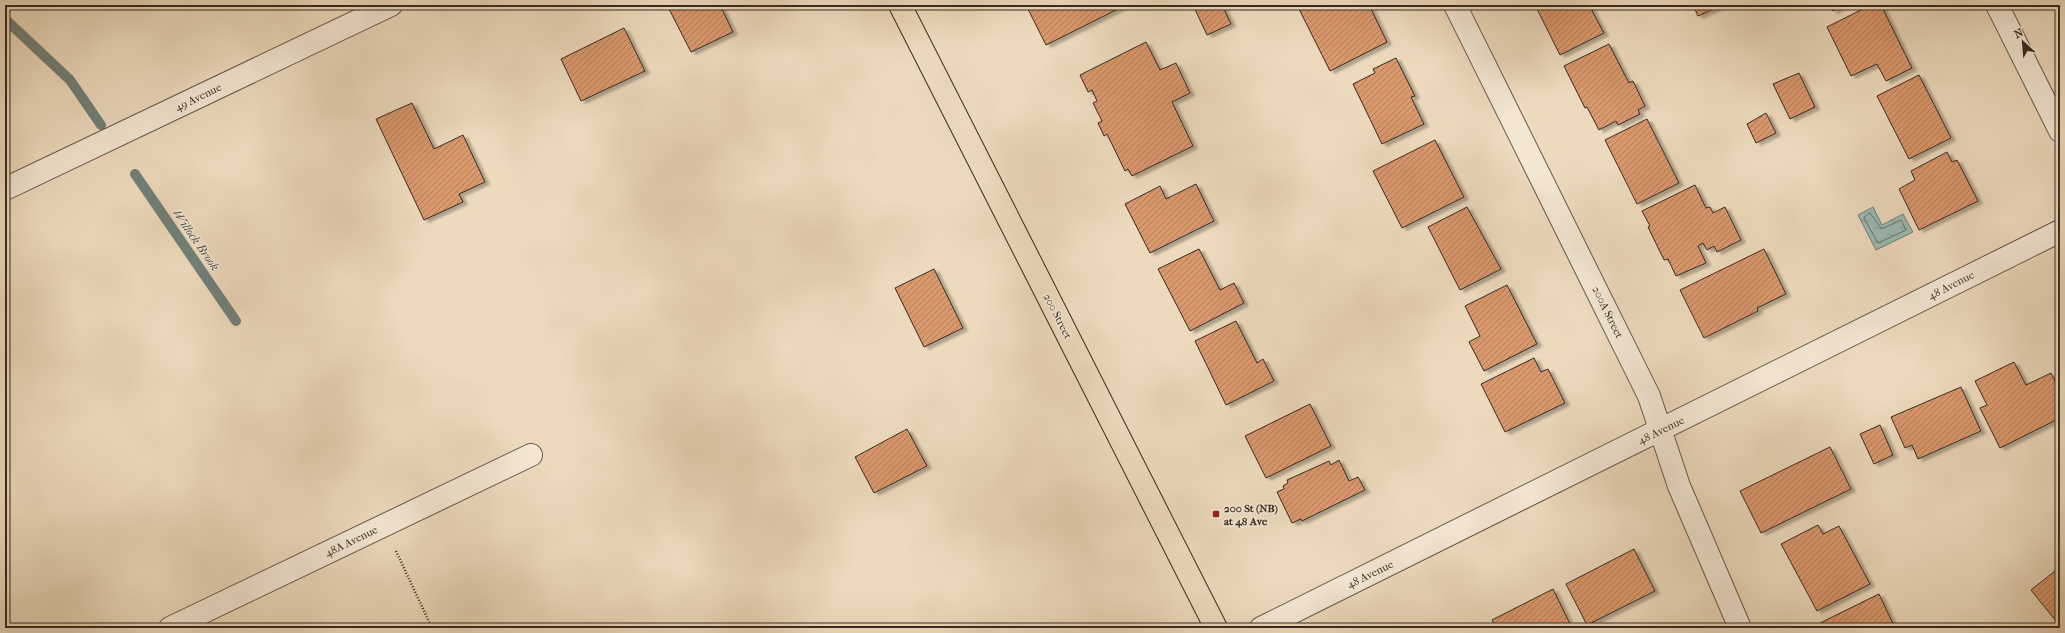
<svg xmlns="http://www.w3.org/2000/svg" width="2065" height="633" viewBox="0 0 2065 633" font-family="'IM FELL French Canon',serif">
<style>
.water{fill:url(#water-ripples);stroke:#718079}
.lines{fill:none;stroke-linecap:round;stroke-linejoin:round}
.shore{stroke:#68726a;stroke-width:1}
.stream{stroke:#718079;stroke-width:10}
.building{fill:url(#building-hatch);stroke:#362a22;filter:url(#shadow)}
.minor-casing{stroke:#645649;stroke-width:24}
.major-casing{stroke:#362a22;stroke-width:24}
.path{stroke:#362a22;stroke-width:2.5;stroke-dasharray:1 2;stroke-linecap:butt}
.minor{stroke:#f3e7d4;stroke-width:22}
.major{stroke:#eddabd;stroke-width:22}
.poi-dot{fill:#8f2418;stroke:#f3e7d4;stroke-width:1.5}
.labels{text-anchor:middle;stroke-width:3;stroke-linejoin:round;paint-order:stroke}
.street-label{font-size:11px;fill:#362a22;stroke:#f3e7d4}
.poi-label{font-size:11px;font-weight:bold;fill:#362a22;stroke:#f3e7d4;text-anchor:start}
.water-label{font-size:12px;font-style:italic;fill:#4f4e46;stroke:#f3e7d4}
</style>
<defs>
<pattern id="water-ripples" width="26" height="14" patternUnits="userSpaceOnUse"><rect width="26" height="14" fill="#99bab3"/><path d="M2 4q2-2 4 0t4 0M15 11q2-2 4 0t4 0" fill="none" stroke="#7e9791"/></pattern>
<pattern id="building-hatch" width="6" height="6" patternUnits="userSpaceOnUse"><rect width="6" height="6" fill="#da986d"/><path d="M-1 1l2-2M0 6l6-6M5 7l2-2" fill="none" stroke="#b27c59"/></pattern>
<filter id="shadow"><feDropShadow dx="4.5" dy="2.5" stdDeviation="1" flood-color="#0004"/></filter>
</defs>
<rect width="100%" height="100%" fill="#eddabd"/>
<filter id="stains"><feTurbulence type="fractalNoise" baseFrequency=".005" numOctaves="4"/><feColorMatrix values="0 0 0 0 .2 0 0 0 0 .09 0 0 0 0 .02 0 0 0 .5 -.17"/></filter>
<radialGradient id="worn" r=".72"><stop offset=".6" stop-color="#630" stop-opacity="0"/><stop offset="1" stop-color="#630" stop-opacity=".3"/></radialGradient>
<!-- water -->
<path class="water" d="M1873 207 1882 225 1903 214 1913 232 1876 250 1858 215Z"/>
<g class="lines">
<!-- shore -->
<path class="shore" d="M1870 213 1881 228H1884L1901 220 1906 230 1878 243 1864 218Z"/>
<!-- stream -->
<path class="stream" d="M5 19 70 80 101 125
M135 174 236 321"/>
</g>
<!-- building -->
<path class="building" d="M667 5H720L733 32 691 52Z
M1030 5H1124V6L1046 45 1027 7Z
M1193 5H1222L1231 24 1207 35Z
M1297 5H1369L1387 42 1330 71Z
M1535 5H1589L1604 33 1560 55Z
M1693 5H1717L1718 7 1698 16Z
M1830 5H1844L1833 11Z
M1871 5H1881L1912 68 1886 81 1877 64 1851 76 1827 27Z
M624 28 645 71 581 101 561 59Z
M1146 42 1160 70 1176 63 1190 93 1172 102 1193 146 1132 176 1128 169 1125 171 1107 134 1104 136 1098 123 1102 121 1093 103 1097 101 1092 90 1088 92 1080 75Z
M1609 44 1629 83 1633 81 1645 106 1638 110 1640 114 1618 125 1616 121 1599 130 1587 107 1585 108 1564 66Z
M1396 58 1415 96 1411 97 1424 124 1382 144 1353 84 1375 73 1373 69Z
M1799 73 1815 107 1790 119 1773 84Z
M1919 75 1951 138 1909 159 1877 96Z
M412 103 434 149 463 135 485 182 459 194 463 202 424 220 376 119Z
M1766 113 1776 133 1756 143 1747 124Z
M1647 119 1679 183 1637 204 1605 140Z
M1435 140 1464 197 1402 228 1373 171Z
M1947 152 1952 162 1957 160 1978 201 1919 230 1899 189 1915 180 1911 171Z
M1196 184 1214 221 1150 253 1125 204 1160 186 1166 199Z
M1695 185 1706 208 1710 207 1713 213 1725 207 1741 240 1717 252 1714 246 1707 250 1703 243 1698 246 1706 263 1676 276 1668 259 1664 260 1648 227 1650 226 1642 211Z
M1467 207 1501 269 1460 290 1428 227Z
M1199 249 1220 290 1234 283 1244 303 1190 331 1158 269Z
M1764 249 1786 294 1757 308 1758 311 1704 338 1680 290Z
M934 269 963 328 924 347 895 288Z
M1507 285 1537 344 1484 371 1469 342 1480 336 1465 306Z
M1236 321 1257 363 1263 359 1274 381 1226 405 1195 341Z
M1534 358 1541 372 1548 369 1565 403 1505 432 1481 384Z
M2014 362 2026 385 2051 373 2060 391V418L2000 448 1980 408 1987 405 1975 381Z
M1961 387 1981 431 1918 459 1912 445 1905 448 1891 417Z
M1310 404 1331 446 1266 478 1245 436Z
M1880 425 1893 455 1874 464 1860 434Z
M907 429 927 466 874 493 855 457Z
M1830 447 1851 489 1761 533 1740 491Z
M1339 460 1349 481 1358 477 1365 490 1302 521 1301 519 1292 523 1277 492 1284 489 1283 486 1288 483 1287 480 1329 461 1331 465Z
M1818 525 1823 534 1839 526 1870 584 1817 611 1781 544Z
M1634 549 1655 591 1587 625 1566 584Z
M2060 567V626L2031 590Z
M1553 589 1572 628H1496L1492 620Z
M1879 594 1895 628H1823L1820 623Z"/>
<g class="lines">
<!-- minor casing -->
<g class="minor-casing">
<path id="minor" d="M1455 5 1649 396 1679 486 1740 628
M1997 5 2060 131
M5 189 391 5
M170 628 531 455
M1261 628 2060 231"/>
</g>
<!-- major casing -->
<g class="major-casing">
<path id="major" d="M900 5 1216 628"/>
</g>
<!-- path -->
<path class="path" d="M396 551 432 628"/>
<!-- minor -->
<use href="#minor" class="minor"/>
<!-- major -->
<use href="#major" class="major"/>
</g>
<!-- markers -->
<rect class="poi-dot" x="1212" y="510" width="8" height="8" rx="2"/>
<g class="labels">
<!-- street labels -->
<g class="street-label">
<text transform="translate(198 97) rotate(-26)" y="4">49 Avenue</text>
<text transform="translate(1951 285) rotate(-27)" y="4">48 Avenue</text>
<text transform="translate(1608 312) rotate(64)" y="4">200A Street</text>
<text transform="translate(1058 316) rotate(63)" y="4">200 Street</text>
<text transform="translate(1661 430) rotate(-26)" y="4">48 Avenue</text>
<text transform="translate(351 541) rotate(-26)" y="4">48A Avenue</text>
<text transform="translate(1370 574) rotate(-26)" y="4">48 Avenue</text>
</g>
<!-- poi labels -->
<g class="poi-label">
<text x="1224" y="512">200 St (NB)<tspan x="1224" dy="13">at 48 Ave</tspan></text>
</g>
<!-- water labels -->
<g class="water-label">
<text transform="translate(196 240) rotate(55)" y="4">Willock Brook</text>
</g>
</g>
<!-- margin -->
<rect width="2065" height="633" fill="none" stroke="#eddabd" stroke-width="20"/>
<rect x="6" y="6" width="2053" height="621" fill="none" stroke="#362a22" stroke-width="2"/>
<rect x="10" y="10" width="2045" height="613" fill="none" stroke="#362a22"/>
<!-- north arrow -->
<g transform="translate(2023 42) rotate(334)" stroke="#f3e7d4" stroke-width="3" paint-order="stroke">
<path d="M0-3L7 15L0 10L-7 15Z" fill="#362a22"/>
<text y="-6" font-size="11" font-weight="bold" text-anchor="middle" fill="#362a22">N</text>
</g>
<rect width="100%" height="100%" filter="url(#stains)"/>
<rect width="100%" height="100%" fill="url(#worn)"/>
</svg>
